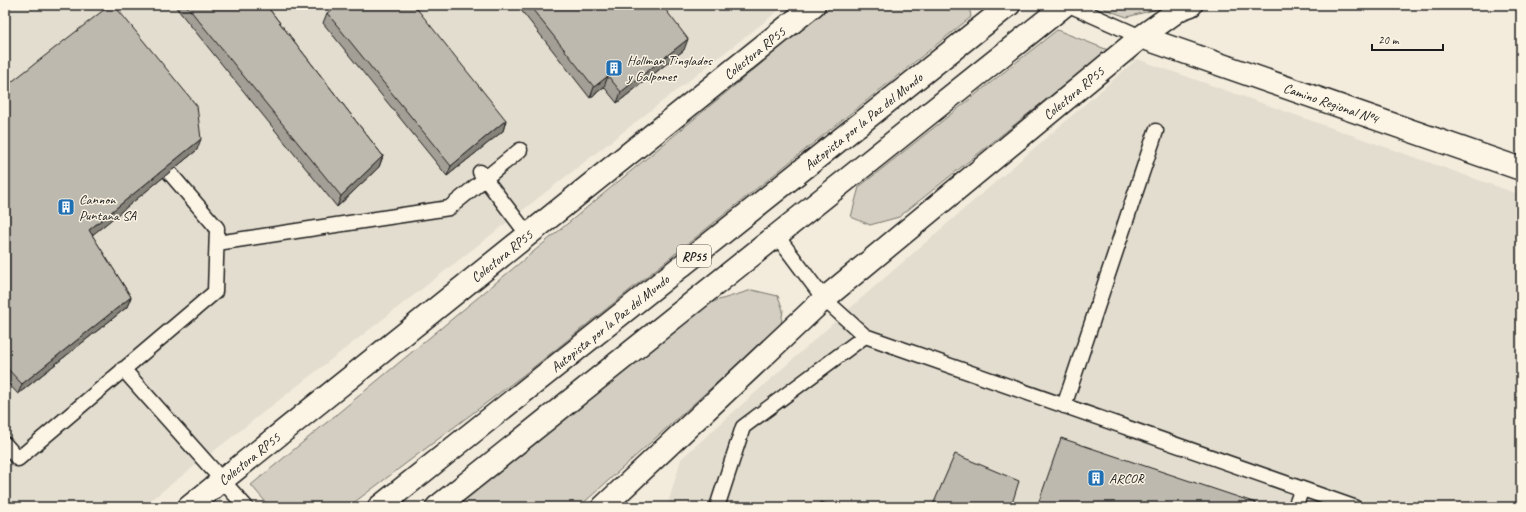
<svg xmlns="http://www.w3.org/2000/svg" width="1526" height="512" viewBox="0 0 1526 512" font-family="Caveat,sans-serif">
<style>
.built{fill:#e3ddcf}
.green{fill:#d3cec1;stroke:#78756e}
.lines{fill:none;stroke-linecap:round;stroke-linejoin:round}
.lane-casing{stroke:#1c1c1c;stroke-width:17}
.street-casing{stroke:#1c1c1c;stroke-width:25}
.highway-casing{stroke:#1c1c1c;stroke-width:25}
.lane{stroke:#fcf5e5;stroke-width:14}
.street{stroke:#fcf5e5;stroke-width:22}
.highway{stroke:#fcf5e5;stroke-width:22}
.wall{fill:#a39f96;stroke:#1c1c1c}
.shaded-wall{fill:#85827a;stroke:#1c1c1c}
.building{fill:#beb9ae;stroke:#1c1c1c}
.labels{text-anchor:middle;stroke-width:3;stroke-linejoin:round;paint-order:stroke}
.shield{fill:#fcf5e5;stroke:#5f5d58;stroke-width:1}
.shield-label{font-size:13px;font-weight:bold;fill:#1c1c1c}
.street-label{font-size:14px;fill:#1c1c1c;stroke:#fcf5e5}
.poi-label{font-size:14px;fill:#1c1c1c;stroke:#fcf5e5;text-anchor:start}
</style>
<rect width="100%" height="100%" fill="#f3ecdd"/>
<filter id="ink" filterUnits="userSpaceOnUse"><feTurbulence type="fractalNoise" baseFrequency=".025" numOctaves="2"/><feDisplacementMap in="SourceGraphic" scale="8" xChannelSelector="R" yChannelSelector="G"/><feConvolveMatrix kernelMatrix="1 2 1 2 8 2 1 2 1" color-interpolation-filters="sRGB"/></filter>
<g filter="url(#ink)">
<!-- built -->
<path class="built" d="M5 5H786L142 507H5Z
M1137 59 1521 195V507H667L681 459 858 301Z"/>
<!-- green -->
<path class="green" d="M832 5H969L971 17 530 370 348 507H270L251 485Z
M1104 5H1166L1161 8 1127 17 1104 9Z
M1057 30 1108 50 899 217 870 225 851 217 859 187Z
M752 290 778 296 783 310 781 325 579 507H451L709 303Z"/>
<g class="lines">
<!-- lane casing -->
<g class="lane-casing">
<path id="lane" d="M1069 5 1141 37
M480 172 528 235
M777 236 824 299 865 336 1354 507
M217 243 449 208 520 150
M123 369 246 507
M1064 406 1156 131
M5 444 18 459 215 292 217 228 169 172
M717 507 743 427 865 336
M1295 507 1302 489"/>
</g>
<!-- street casing -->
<g class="street-casing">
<g id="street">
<path d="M1141 37 1521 169"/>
<path id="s1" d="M189 507 814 5"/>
<path id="s2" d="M603 507 824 299 1141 37 1180 9 1191 5"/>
</g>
</g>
<!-- highway casing -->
<g class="highway-casing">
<g id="highway">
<path id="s3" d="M379 507 1009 5"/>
<path d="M437 507 1065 5"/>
</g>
</g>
<!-- lane -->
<use href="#lane" class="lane"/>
<!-- street -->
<use href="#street" class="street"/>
<!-- highway -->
<use href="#highway" class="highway"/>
</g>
<!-- wall -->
<path class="wall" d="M174 5H266L383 156 379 167 337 207Z
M517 5H644L648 10 684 50 617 103 604 87 590 98Z
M327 13 506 120 503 131 447 176 323 23Z
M5 87 197 150 92 235 131 297 127 307 18 394 5 380Z"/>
<!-- shaded-wall -->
<path class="shaded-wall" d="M688 39 684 50 617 103 621 92Z
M608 76 604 87 590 98 594 87Z
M506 120 503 131 447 176 451 166Z
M201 139 197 150 85 241 89 230Z
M383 156 379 167 337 207 341 196Z
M131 297 127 307 18 394 22 384Z"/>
<!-- building -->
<path class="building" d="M110 5H114L197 106 201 139 89 230 131 297 22 384 5 366V87Z
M186 5H266L383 156 341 196Z
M337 5H414L506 120 451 166 327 13Z
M529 5H644L648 10 655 5H662L688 39 621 92 608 76 594 87Z
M1061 438 1256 503 1254 507H1037Z
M955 454 1019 481 1011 507H932Z
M820 502 837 507H819Z"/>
</g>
<!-- icons -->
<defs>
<g id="building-square" transform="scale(0.9)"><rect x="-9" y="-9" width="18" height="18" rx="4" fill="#1f6fb2" stroke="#fcf5e5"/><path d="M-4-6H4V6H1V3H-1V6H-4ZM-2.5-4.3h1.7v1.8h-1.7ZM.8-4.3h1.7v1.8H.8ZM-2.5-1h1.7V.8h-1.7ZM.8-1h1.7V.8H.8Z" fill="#fff"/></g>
</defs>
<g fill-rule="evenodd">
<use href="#building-square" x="614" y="68"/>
<use href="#building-square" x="66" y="207"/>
<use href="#building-square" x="1096" y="478"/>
</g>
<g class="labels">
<!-- shield labels -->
<rect class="shield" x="677" y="245" width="34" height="22" rx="3"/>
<g class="shield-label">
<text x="694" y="261">RP55</text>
</g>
<!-- street labels -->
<g class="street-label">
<text dy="5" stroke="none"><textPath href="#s1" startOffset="725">Colectora RP55</textPath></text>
<text dy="5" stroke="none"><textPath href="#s2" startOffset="627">Colectora RP55</textPath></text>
<text transform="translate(1331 103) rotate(19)" y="5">Camino Regional Nº4</text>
<text dy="5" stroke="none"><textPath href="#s3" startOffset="619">Autopista por la Paz del Mundo</textPath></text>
<text dy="5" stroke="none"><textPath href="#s1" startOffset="401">Colectora RP55</textPath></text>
<text dy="5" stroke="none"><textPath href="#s3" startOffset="295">Autopista por la Paz del Mundo</textPath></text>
<text dy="5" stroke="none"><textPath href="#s1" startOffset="77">Colectora RP55</textPath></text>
</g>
<!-- poi labels -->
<g class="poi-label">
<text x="627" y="65">Hollman Tinglados<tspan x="627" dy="16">y Galpones</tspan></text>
<text x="79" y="204">Cannon<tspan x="79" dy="16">Puntana SA</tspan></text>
<text x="1109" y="483">ARCOR</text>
</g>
</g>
<!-- margin -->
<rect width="1526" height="512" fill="none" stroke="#fcf5e5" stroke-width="20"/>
<rect x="10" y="10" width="1506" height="492" fill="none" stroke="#1c1c1c" stroke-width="1.5" filter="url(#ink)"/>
<!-- scale -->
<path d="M1372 44v6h71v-6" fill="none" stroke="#1c1c1c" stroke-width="2"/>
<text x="1378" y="44" font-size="12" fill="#1c1c1c" stroke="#fcf5e5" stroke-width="3" paint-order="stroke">20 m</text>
</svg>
